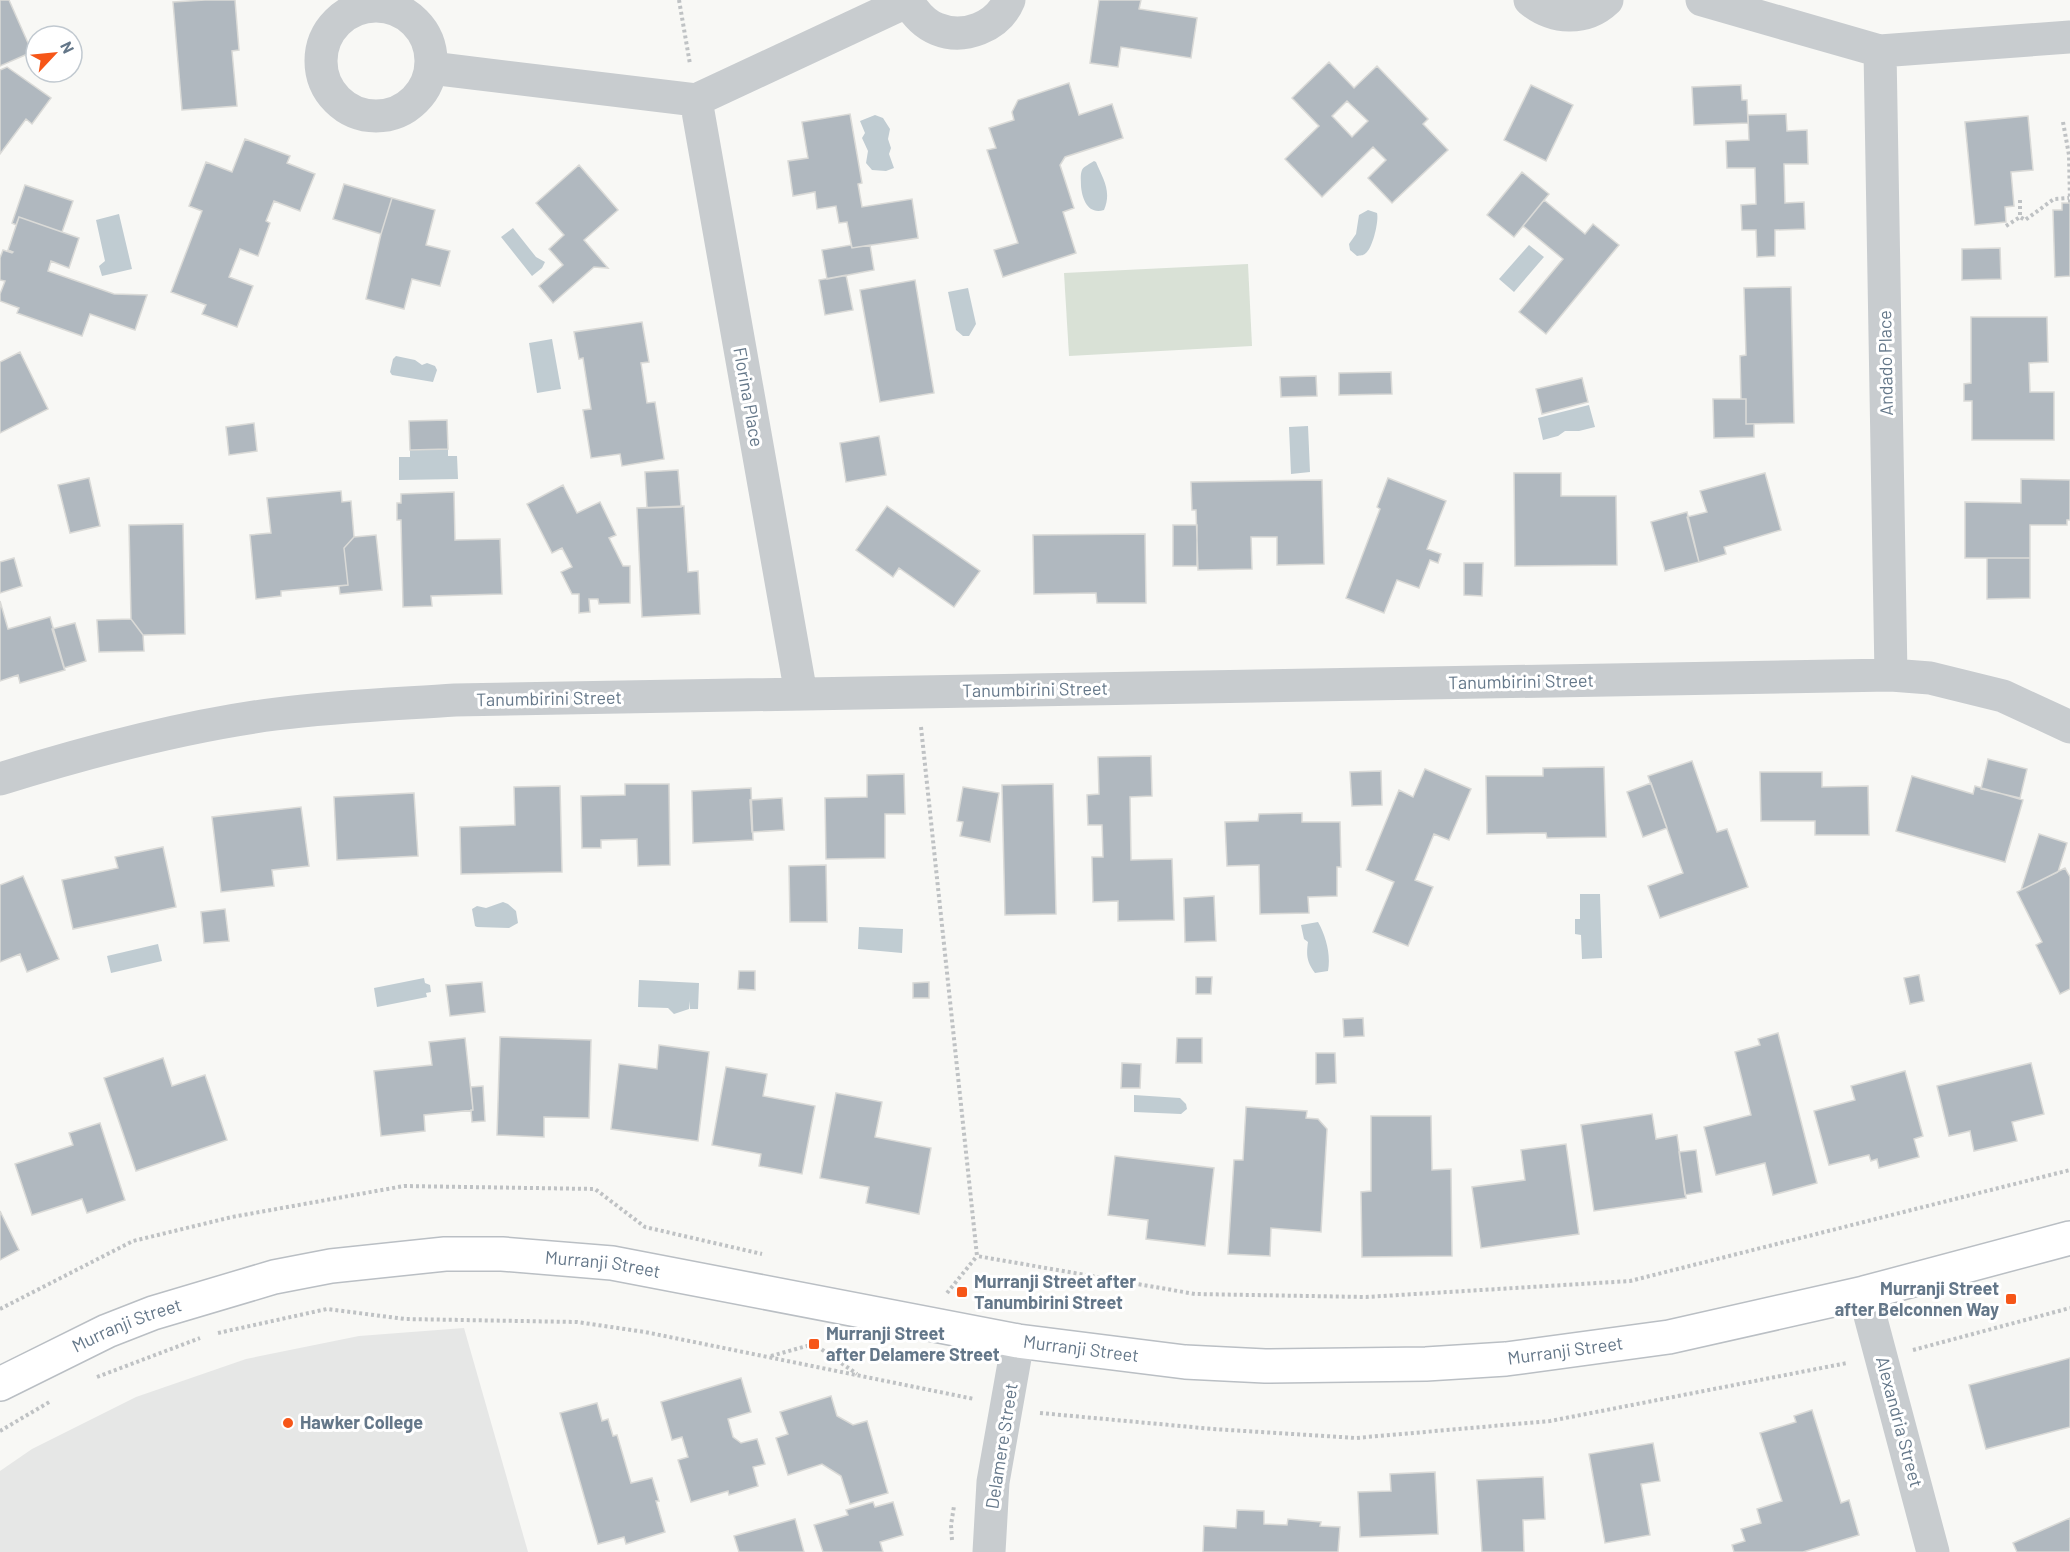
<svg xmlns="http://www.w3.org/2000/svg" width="2070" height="1552" viewBox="0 0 2070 1552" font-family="Barlow,sans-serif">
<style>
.built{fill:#e6e7e6}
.green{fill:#d9e1d6}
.water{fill:#c0ccd2}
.building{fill:#b0b8bf;stroke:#dadad7;stroke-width:1.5;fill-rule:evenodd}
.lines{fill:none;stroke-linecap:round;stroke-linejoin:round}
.secondary-casing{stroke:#babfc4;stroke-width:36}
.path{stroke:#bfc2c4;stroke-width:4;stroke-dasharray:3 3;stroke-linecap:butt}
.street{stroke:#c8cccf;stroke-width:33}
.secondary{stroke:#fff;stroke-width:33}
.poi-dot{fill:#f65618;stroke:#fff;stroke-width:2}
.labels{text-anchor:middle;stroke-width:6;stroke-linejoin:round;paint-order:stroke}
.street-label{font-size:18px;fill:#647789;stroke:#fff}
.poi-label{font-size:18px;font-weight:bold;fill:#647789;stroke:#fff;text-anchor:start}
</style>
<rect width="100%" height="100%" fill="#f8f8f5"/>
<!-- built -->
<path class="built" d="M464 1328 528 1552H0V1471L32 1449 136 1397 246 1359 359 1336Z"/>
<!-- green -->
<path class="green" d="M1248 264 1252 346 1069 356 1064 273Z"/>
<!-- water -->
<path class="water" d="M875 115 883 118 890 129 888 139 891 148 889 154 894 168 886 171 872 170 866 163 868 151 862 138 865 133 860 121Z
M1094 161 1096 162C1103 179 1112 191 1104 210 1088 215 1082 199 1081 186 1081 181 1080 175 1082 170 1084 166 1090 164 1094 161Z
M1368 210 1377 213C1379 221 1373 246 1367 252 1363 256 1362 255 1357 256L1350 250 1349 244 1356 234 1359 215Z
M119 214 132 269 102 276 99 266 105 261 96 220Z
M513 228 536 257 545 262 542 268 532 276 501 237Z
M1529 245 1544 257 1514 292 1499 279Z
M968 288 976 324 969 336H963L956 330 948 292Z
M552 339 561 389 537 393 529 343Z
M396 356 415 360 422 365 427 363 435 366 437 370 433 382 392 375 390 372 393 359Z
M1589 405 1595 427 1579 431H1565L1558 436 1543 440 1538 418Z
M1308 426 1310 472 1291 474 1289 427Z
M448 449V456H457L458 479 399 480V457H410V450Z
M1580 894H1600L1602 958 1582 959 1581 935 1575 934V919H1580Z
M503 902 508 904 516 911 518 923 509 928 477 927 475 926 472 909 477 906 486 908Z
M1318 922C1326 936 1331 955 1328 971L1315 973C1307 962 1306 956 1308 942L1304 939 1301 925Z
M859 927 903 929 902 953 858 949Z
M158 944 162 961 111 973 107 956Z
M424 978 425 983 430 985 431 992 426 993 427 997 377 1007 374 988Z
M639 980 699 983 698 1009H690L689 1001V1009L674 1014 668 1008 638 1007Z
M1134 1095 1180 1098 1186 1104 1187 1109 1181 1114 1134 1112Z"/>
<!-- building -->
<path class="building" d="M0 0H9L32 52 0 66Z
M205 0H235L239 50 232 51 237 106 182 110 173 2Z
M1099 0H1141L1139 9 1197 18 1191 58 1121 47 1118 67 1090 63Z
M1329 62 1354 88 1377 66 1428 119 1423 124 1448 150 1392 203 1368 178 1386 160 1373 147 1322 197 1285 159 1319 126 1292 98ZM1347 101 1368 121 1352 137 1332 116Z
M7 67 51 98 32 124 26 119 0 154V70Z
M1069 83 1079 115 1112 104 1123 138 1065 157 1060 165 1074 208 1063 212 1076 253 1003 277 994 250 1018 243 987 150 996 148 989 128 1014 120 1012 112 1018 100Z
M1531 85 1573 105 1546 161 1504 140Z
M1741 85 1742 100H1747L1748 123 1694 125 1692 87Z
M850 114 862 183 858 184 862 207 912 199 918 238 852 248 847 222 839 223 836 206 817 209 815 192 793 196 788 161 808 158 802 122Z
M1786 114 1787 131 1807 130 1808 164H1784L1785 203 1804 202 1805 229 1775 230V256L1757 257 1756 230H1742L1741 205 1756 204 1755 168H1727L1726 141 1749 140 1748 115Z
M2028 116 2033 170 2011 172 2014 206 2005 207 2006 222 1975 225 1965 122Z
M245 139 290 156 287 163 315 174 300 211 274 201 266 221 270 223 258 256 240 249 229 277 253 286 237 327 202 314 206 305 171 292 202 211 189 206 206 162 232 172Z
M579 165 618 210 584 240 608 268 594 267 553 303 539 286 563 265 549 249 564 235 536 203Z
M1522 172 1549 194 1514 237 1487 215Z
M344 184 392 198 381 234 333 219Z
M25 185 73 201 62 232 19 217 16 225 12 223Z
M392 198 435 210 426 245 450 251 440 286 412 279 404 309 366 299 381 234Z
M1544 200 1585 234 1593 224 1619 245 1546 334 1519 312 1563 259 1523 226Z
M2062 203H2070V276L2055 277 2053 210H2062Z
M19 217 79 238 69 268 51 261 48 271 114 294 147 295 135 330 90 314 82 336 17 313 19 308 0 301V294L5 281 0 280V258L3 250 12 253 13 252 8 250Z
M851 245 852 248 870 245 874 270 827 279 822 250Z
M2000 248 2001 279 1962 280V249Z
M846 275 853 310 825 315 819 280Z
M915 280 934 393 880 402 860 290Z
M1791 287 1794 423 1746 424V399H1741L1740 356 1746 355 1744 288Z
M1971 317H2047L2048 362 2029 363 2030 392H2054V440H1972V401H1964V384L1971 383Z
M642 322 649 362 641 363 647 403 655 402 664 459 622 466 620 454 591 458 583 410 591 409 583 358 579 359 574 332Z
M20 352 48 409 0 433V362Z
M1391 372 1392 394 1339 395V373Z
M1316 376 1317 396 1281 397 1280 377Z
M1582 378 1588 402 1542 414 1536 389Z
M1713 399H1746V424H1754V437L1714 438Z
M447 420 448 449 410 450 409 421Z
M254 423 257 451 229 455 226 427Z
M879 436 886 475 846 482 840 443Z
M678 470 681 507 647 508 645 472Z
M1514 473H1561V496H1616L1617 565 1515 566Z
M1765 473 1781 530 1724 547 1726 554 1699 562 1687 517 1707 512 1700 491Z
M89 478 100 526 70 533 58 485Z
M1388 478 1446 501 1427 549 1441 554 1438 563 1430 560 1419 588 1397 580 1384 613 1346 598 1380 509 1377 507Z
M2021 479 2070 480V520H2067V525H2030V558H1965V502L2021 503Z
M1322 480 1324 564 1277 565V537H1251L1252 569 1198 570 1196 510H1192L1191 482Z
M563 485 577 513 600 502 616 535 609 538 623 566H630V603L599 604 598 599H589L590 612 579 613V594H572L561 572 572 567 562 548 552 553 527 504Z
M341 491 342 502 351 501 354 537 344 548 348 585 281 591V596L256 599 250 535 271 533 267 498Z
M454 492 455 540 500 539 502 594 431 596 432 606 403 607 401 520H397V503H401V494Z
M684 506 688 572 698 571 700 614 642 617 637 508Z
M887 506 980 571 954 607 899 568 893 577 856 550Z
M1687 512 1699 562 1665 571 1651 522Z
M183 524 185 634 143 635 131 619 129 525Z
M1173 525H1197V566H1173Z
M1145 534 1146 603H1097L1096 593 1034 594 1033 535Z
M376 535 382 590 340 594 339 586 348 585 344 548 354 537Z
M14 558 22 586 0 593V562Z
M1987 558H2030V598L1987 599Z
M1464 563H1483L1482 596 1464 595Z
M0 601 8 629 50 617 65 670 20 683 18 675 0 681Z
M131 619 143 635 144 651 99 652 97 620Z
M75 623 86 661 64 668 52 629Z
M1151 756 1152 796 1130 797 1131 860 1172 859 1174 920 1118 921V901L1093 902 1092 857H1103L1102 825H1088L1087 795 1099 794 1098 757Z
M1988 759 2027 769 2020 798 1981 789Z
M1692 761 1717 832 1727 829 1748 887 1660 918 1648 886 1683 873 1648 776Z
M1604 767 1606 837 1547 838 1546 833 1487 834 1486 776H1543V768Z
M1425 769 1471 789 1449 840 1434 834 1415 880 1433 887 1408 946 1373 932 1394 882 1366 870 1399 790 1413 797Z
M1381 771 1382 805 1352 806 1350 772Z
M1760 772H1822V787L1868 786 1869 835H1815V821H1761Z
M904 774 905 814H885V858L826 859 825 798 867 797V775Z
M1912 776 1973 794 1975 786 2023 800 2005 862 1896 831Z
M1651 783 1667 828 1643 837 1627 792Z
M625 784H669L670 865 638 866 637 839 601 840V848H582L581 796 625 795Z
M1053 784 1056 914 1005 915 1002 785Z
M560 786 562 872 461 874 460 827 515 825 514 787Z
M963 787 999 793 990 842 960 836 963 822 957 821Z
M751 788 753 840 693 843 692 791Z
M414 793 418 856 337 860 334 797Z
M782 798 784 830 752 832 750 800Z
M301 807 309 866 272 870 274 886 221 892 212 817Z
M1302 813V822H1340L1341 867H1337V896L1308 897 1309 913 1260 914 1259 865 1227 866 1225 822 1258 821 1259 814Z
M2039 834 2067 843 2058 872 2021 890Z
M163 847 176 907 73 929 62 880 118 868 115 857Z
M826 865 827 922H790L789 866Z
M2065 868 2070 877V989L2060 994 2036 945 2042 942 2017 892Z
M23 876 59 959 27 972 20 954 0 962V885Z
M1214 896 1216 941 1185 942 1184 898Z
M225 909 229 941 204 943 201 912Z
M739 971H755V990L738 989Z
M1919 975 1924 1001 1910 1004 1904 978Z
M1196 977H1212L1211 994H1196Z
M482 982 485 1012 450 1016 446 985Z
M929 982V998H913V983Z
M1363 1018 1364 1036 1344 1037 1343 1019Z
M1778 1033 1817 1183 1773 1195 1765 1163 1716 1175 1704 1127 1751 1115 1735 1052 1760 1045 1758 1039Z
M500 1037 591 1040 589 1118 544 1117V1137L497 1135Z
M465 1038 473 1110 424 1115 425 1131 381 1136 374 1071 432 1065 429 1042Z
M1177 1038H1202V1063H1176Z
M659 1045 709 1052 698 1141 611 1129 619 1064 657 1069Z
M1316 1053H1335L1336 1083 1316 1084Z
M163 1058 172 1086 205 1075 227 1140 136 1171 104 1078Z
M1122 1063 1141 1064 1140 1088H1121Z
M2031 1063 2044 1114 2012 1122 2017 1141 1974 1151 1970 1131 1949 1136 1937 1086Z
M726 1067 767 1074 763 1096 815 1106 802 1174 759 1166 761 1154 712 1145Z
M1905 1071 1923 1136 1914 1139 1919 1157 1879 1168 1877 1159 1871 1161 1869 1155 1829 1165 1814 1111 1855 1100 1851 1086Z
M483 1086 485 1121 472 1122 471 1110H473L471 1087Z
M836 1093 882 1102 875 1137 931 1148 919 1214 866 1203 869 1187 820 1178Z
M1246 1107 1307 1111 1306 1118 1318 1119 1327 1129 1321 1232 1271 1228 1270 1256 1228 1254 1234 1160H1243Z
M1652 1114 1656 1139 1677 1135 1686 1198 1594 1211 1581 1125Z
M1371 1116H1431L1432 1170 1451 1169 1452 1256 1362 1257 1361 1192 1371 1191Z
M100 1123 125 1200 87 1213 82 1199 32 1215 15 1164 73 1145 69 1133Z
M1566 1144 1579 1234 1481 1248 1472 1187 1525 1180 1521 1150Z
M1696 1150 1702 1192 1685 1195 1679 1152Z
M1115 1156 1214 1168 1205 1246 1146 1239 1148 1220 1108 1215Z
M0 1211 19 1250 0 1260Z
M2070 1358V1427L1986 1449 1969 1385Z
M741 1378 751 1412 728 1419 733 1437 741 1443 757 1439 765 1464 753 1467 758 1486 729 1495 728 1491 691 1502 678 1460 688 1457 682 1437 672 1440 661 1402Z
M831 1396 837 1416 853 1425 867 1421 888 1493 850 1504 841 1476 822 1464 788 1475 776 1438 788 1434 780 1412Z
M597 1403 602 1421 608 1419 613 1436 617 1435 631 1483 652 1478 659 1501H656L665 1532 626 1544 624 1537 598 1544 560 1413Z
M1812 1410 1841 1503 1849 1500 1859 1535 1803 1552H1734L1732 1545 1745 1541 1741 1529 1761 1523 1757 1509 1782 1501 1760 1433 1796 1422 1794 1416Z
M1653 1443 1660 1481 1641 1484 1650 1535 1605 1543 1589 1454Z
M1435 1472 1438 1534 1360 1537 1358 1492 1391 1491 1390 1474Z
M1543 1477 1545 1519 1523 1520 1524 1552H1482L1477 1480Z
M873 1502 875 1507 893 1502 903 1535 880 1542 883 1552H823L814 1525 848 1515 846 1510Z
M1237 1510 1264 1511V1524L1287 1525 1288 1519 1321 1522 1320 1526 1340 1527 1338 1552H1203L1204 1526 1236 1528Z
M2070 1518V1552H2017L2013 1543Z
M795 1519 804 1552H739L734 1536Z"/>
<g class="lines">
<!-- secondary casing -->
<g class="secondary-casing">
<g id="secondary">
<path id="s1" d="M0 1384 107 1331 153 1313 274 1277 331 1266 445 1254H502L612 1263 1018 1341 1185 1362 1265 1366 1426 1364 1506 1359 1669 1337 1864 1293 2070 1238"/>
</g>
</g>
<!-- path -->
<path class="path" d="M679 0 690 64
M2063 122 2069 155 2070 203
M2020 200V217L2025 220 2054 199 2069 198
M2006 226 2020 217
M921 727 977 1256 1195 1294 1366 1297 1630 1281 2070 1170
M947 1293 977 1256
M0 1309 133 1241 232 1217 404 1186 595 1189 645 1227 762 1254
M218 1333 327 1309 405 1319 577 1322 645 1332 974 1399
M1913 1350 2070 1308
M771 1356 814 1344 857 1374
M97 1377 200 1338
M1040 1413 1213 1429 1356 1438 1550 1421 1847 1363
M0 1431 51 1401
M952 1540 951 1525 954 1506"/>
<!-- street -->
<path class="street" d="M907 0C914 12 924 24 937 29 964 40 998 27 1009 0
M1530 0C1553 19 1585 21 1607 0
M1702 0 1880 51
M321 61a55 55 0 1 1 110 0a55 55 0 1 1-110 0Z
M431 68 696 100
M1891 675 1880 51 2070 37
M801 694 696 100 908 1
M0 779C90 751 183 726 276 714 336 706 395 704 455 700L1891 675 1930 678 2003 696 2070 727
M1864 1293 1933 1552
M989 1552 993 1482 1018 1341"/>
<!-- secondary -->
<use href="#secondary" class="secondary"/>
</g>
<!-- markers -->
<g class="poi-dot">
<rect x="956" y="1286" width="12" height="12" rx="3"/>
<rect x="2005" y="1293" width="12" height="12" rx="3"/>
<rect x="808" y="1338" width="12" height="12" rx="3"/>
<circle cx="288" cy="1423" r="6"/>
</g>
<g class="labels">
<!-- street labels -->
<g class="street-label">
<text transform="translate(1886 363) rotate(-91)" y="6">Andado Place</text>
<text transform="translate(748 397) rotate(80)" y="6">Florina Place</text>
<text transform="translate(1521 682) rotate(-1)" y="6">Tanumbirini Street</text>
<text transform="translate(1035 690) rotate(-1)" y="6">Tanumbirini Street</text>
<text transform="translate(549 699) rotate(-1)" y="6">Tanumbirini Street</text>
<text dy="6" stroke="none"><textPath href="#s1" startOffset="626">Murranji Street</textPath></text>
<text dy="6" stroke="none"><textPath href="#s1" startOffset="140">Murranji Street</textPath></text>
<text dy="6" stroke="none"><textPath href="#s1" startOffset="1112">Murranji Street</textPath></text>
<text dy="6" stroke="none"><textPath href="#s1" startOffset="1598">Murranji Street</textPath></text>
<text transform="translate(1899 1422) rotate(75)" y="6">Alexandria Street</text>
<text transform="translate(1002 1446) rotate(-81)" y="6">Delamere Street</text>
</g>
<!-- poi labels -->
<g class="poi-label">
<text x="974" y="1288">Murranji Street after<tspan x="974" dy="21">Tanumbirini Street</tspan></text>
<text x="1999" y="1295" text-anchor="end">Murranji Street<tspan x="1999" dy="21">after Belconnen Way</tspan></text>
<text x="826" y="1340">Murranji Street<tspan x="826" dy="21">after Delamere Street</tspan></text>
<text x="300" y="1429">Hawker College</text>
</g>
</g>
<!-- north arrow -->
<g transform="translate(54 54) rotate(64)"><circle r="28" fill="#ffffff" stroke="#c1c9d0" stroke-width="1.5"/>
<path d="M0-4.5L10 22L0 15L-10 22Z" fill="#f65618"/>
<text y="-9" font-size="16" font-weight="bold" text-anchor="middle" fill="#647789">N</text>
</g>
</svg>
